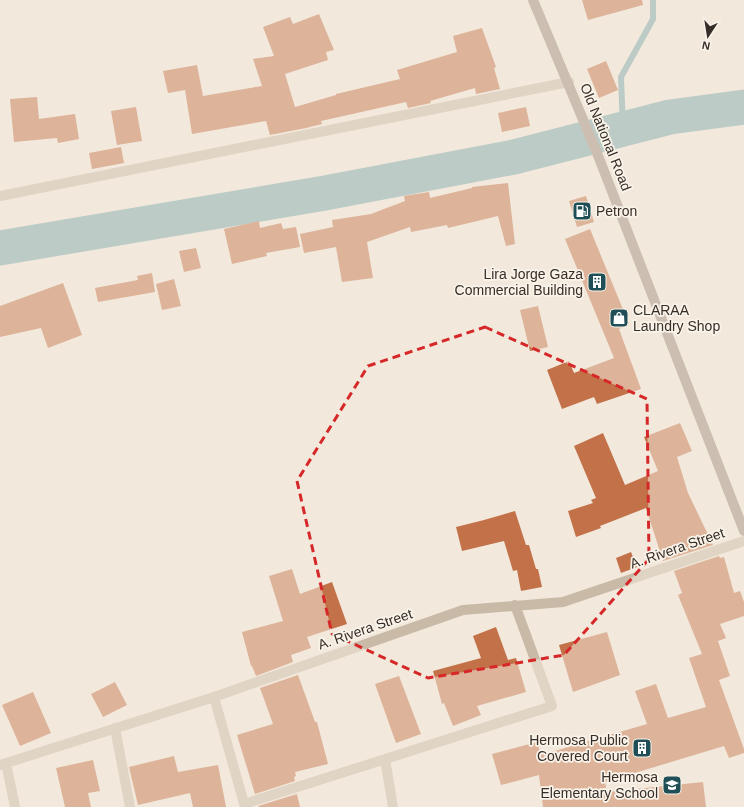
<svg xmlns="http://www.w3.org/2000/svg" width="744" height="807" viewBox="0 0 744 807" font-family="Helvetica,sans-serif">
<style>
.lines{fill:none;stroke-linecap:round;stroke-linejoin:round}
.stream{stroke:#7ca7ae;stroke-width:6}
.river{stroke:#7ca7ae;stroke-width:35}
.building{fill:#c37149}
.minor{stroke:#c9baa8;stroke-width:10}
.secondary{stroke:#9d8a7a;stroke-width:10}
.marked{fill:none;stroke:#d62828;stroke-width:3;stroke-dasharray:8 5;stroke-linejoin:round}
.labels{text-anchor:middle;stroke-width:3.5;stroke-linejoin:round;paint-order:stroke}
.street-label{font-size:14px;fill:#362e28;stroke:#f9f3e9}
.poi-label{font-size:14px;fill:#362e28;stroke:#f9f3e9;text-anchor:end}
</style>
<rect width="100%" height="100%" fill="#f2e9dc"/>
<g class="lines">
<!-- stream -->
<path class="stream" d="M623 129 621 77 653 19V0"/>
<!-- river -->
<path class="river" d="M0 248 325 193 514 157 670 117 744 107"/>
</g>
<!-- building -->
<path class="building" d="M582 0H642L643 5 588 20Z
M319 14 334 50 326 52 328 60 285 74 295 107 336 95V94L400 79 397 70 457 52 453 36 482 28 496 67 494 68 500 89 476 94 475 88 430 101 431 103 408 108 406 102 321 121 322 124 306 128 270 135 266 121 192 134 185 90 168 93 163 71 197 65 203 96 262 86 253 59 274 56 263 27 290 17 293 24Z
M606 61 618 90 599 98 587 69Z
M37 97 39 119 75 114 79 139 58 143 57 138 14 142 10 99Z
M136 107 142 141 117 145 111 111Z
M526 107 530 126 502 132 498 113Z
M121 147 124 163 92 169 89 153Z
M508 183 515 244 506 246 498 216 448 228 447 225 411 232 410 227 367 242 373 278 342 282 336 247 304 253 300 234 333 227 332 220 371 214 405 201 404 196 429 192 430 198 472 188V187Z
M586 196 594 222 577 227 569 201Z
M259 221 260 228 281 223 283 229 296 227 300 247 266 253 267 256 232 264 224 229Z
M590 229 629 324 619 329 641 389 597 404 594 397 562 409 547 370 569 361 574 373 614 358 565 239Z
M196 248 201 268 184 272 179 251Z
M152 273 155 292 98 302 95 288 138 280 137 276Z
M174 279 181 306 162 310 156 284Z
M63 283 82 335 48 348 41 328 0 337V306Z
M538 306 548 347 530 351 520 310Z
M680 423 692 451 677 457 688 493 713 545 663 561 646 508 600 526 601 528 576 537 568 511 593 503 591 500 596 498 574 446 603 433 625 485 658 471 644 437Z
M515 511 526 545H529L536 569H538L542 587 521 591 517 570 513 571 504 541 462 551 456 527 484 520Z
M631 552 637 567 621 573 616 558Z
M719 556 720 558 724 557 734 593 740 591 744 602V616L720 624 726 638 718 641 730 676 719 680 744 749V753L729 758 724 746 605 782 607 792 703 782 706 807H543L539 775 501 785 492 754 537 742 541 755 647 724 635 691 656 684 668 718 706 707 689 658 702 654 678 595 682 593 674 571Z
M292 569 300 594 332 582 347 624 307 637 311 648 291 655 293 662 256 676 252 666H251L242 632 283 621 269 576Z
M496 627 508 660 516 658 526 692 477 706 481 715 453 726 444 703 442 704 433 671 481 658 473 636Z
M607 632 620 675 573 692 559 645Z
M298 675 315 722H317L328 764 295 772 296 776 294 777 295 781 255 794 237 735 273 724 260 688Z
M399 676 421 734 396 743 375 684Z
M115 682 127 705 103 717 91 694Z
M33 692 51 733 20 746 2 705Z
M174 756 178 772 218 765 226 807H193L190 793 138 805 129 767Z
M93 760 100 791 88 793 91 807H65L56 768Z
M297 794 300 807H259L258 806Z"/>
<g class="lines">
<!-- minor -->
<path class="minor" d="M0 196 569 82
M214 697 245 807
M115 728 130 807
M385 759 393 807
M6 763 15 807
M0 765 214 697 463 610 563 602 744 541
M244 804 552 706 515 605"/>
<!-- secondary -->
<path class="secondary" d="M533 0 597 153 744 531"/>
</g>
<!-- marked area -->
<path d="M0 0H744V807H0ZM485 327 647 399 649 559 564 655 428 678 332 634 297 481 368 366Z" fill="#f2e9dc" fill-opacity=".55" fill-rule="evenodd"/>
<path class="marked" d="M485 327 647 399 649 559 564 655 428 678 332 634 297 481 368 366Z"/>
<!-- icons -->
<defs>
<g id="fuel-square" transform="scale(1)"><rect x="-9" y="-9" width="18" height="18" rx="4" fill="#1f4e57" stroke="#f9f3e9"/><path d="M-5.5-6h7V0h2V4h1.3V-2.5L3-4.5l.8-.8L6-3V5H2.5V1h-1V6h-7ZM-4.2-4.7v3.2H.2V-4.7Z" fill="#fff"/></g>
<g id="building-square" transform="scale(1)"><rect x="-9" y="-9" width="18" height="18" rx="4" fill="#1f4e57" stroke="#f9f3e9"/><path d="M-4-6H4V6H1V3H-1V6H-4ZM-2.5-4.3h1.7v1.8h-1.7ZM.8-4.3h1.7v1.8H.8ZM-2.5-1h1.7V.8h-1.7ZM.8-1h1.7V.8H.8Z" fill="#fff"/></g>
<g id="shop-square" transform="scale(1)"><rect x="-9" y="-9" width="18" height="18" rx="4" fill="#1f4e57" stroke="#f9f3e9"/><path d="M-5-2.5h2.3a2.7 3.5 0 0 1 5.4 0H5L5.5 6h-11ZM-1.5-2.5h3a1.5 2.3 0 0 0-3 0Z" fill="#fff"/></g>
<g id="school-square" transform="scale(1)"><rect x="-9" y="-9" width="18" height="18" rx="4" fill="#1f4e57" stroke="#f9f3e9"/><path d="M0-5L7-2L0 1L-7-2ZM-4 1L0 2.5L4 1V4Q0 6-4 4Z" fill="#fff"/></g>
</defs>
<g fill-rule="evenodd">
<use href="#fuel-square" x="582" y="211"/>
<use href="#building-square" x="597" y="282"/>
<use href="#shop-square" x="619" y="318"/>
<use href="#building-square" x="642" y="748"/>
<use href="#school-square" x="672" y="785"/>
</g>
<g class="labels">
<!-- street labels -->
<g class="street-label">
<text transform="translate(606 137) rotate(68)" y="5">Old National Road</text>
<text transform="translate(677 548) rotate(-19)" y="5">A. Rivera Street</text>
<text transform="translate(365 629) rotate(-19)" y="5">A. Rivera Street</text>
</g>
<!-- poi labels -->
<g class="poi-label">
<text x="596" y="216" text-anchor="start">Petron</text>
<text x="583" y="279">Lira Jorge Gaza<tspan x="583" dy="16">Commercial Building</tspan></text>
<text x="633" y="315" text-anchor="start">CLARAA<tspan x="633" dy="16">Laundry Shop</tspan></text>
<text x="628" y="745">Hermosa Public<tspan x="628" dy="16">Covered Court</tspan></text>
<text x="658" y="782">Hermosa<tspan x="658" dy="16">Elementary School</tspan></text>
</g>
</g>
<!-- north arrow -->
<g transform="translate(708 36) rotate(192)" stroke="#f9f3e9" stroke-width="3" paint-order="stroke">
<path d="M0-3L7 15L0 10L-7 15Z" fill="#362e28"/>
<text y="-6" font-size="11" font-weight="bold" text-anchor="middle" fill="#362e28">N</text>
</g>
</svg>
